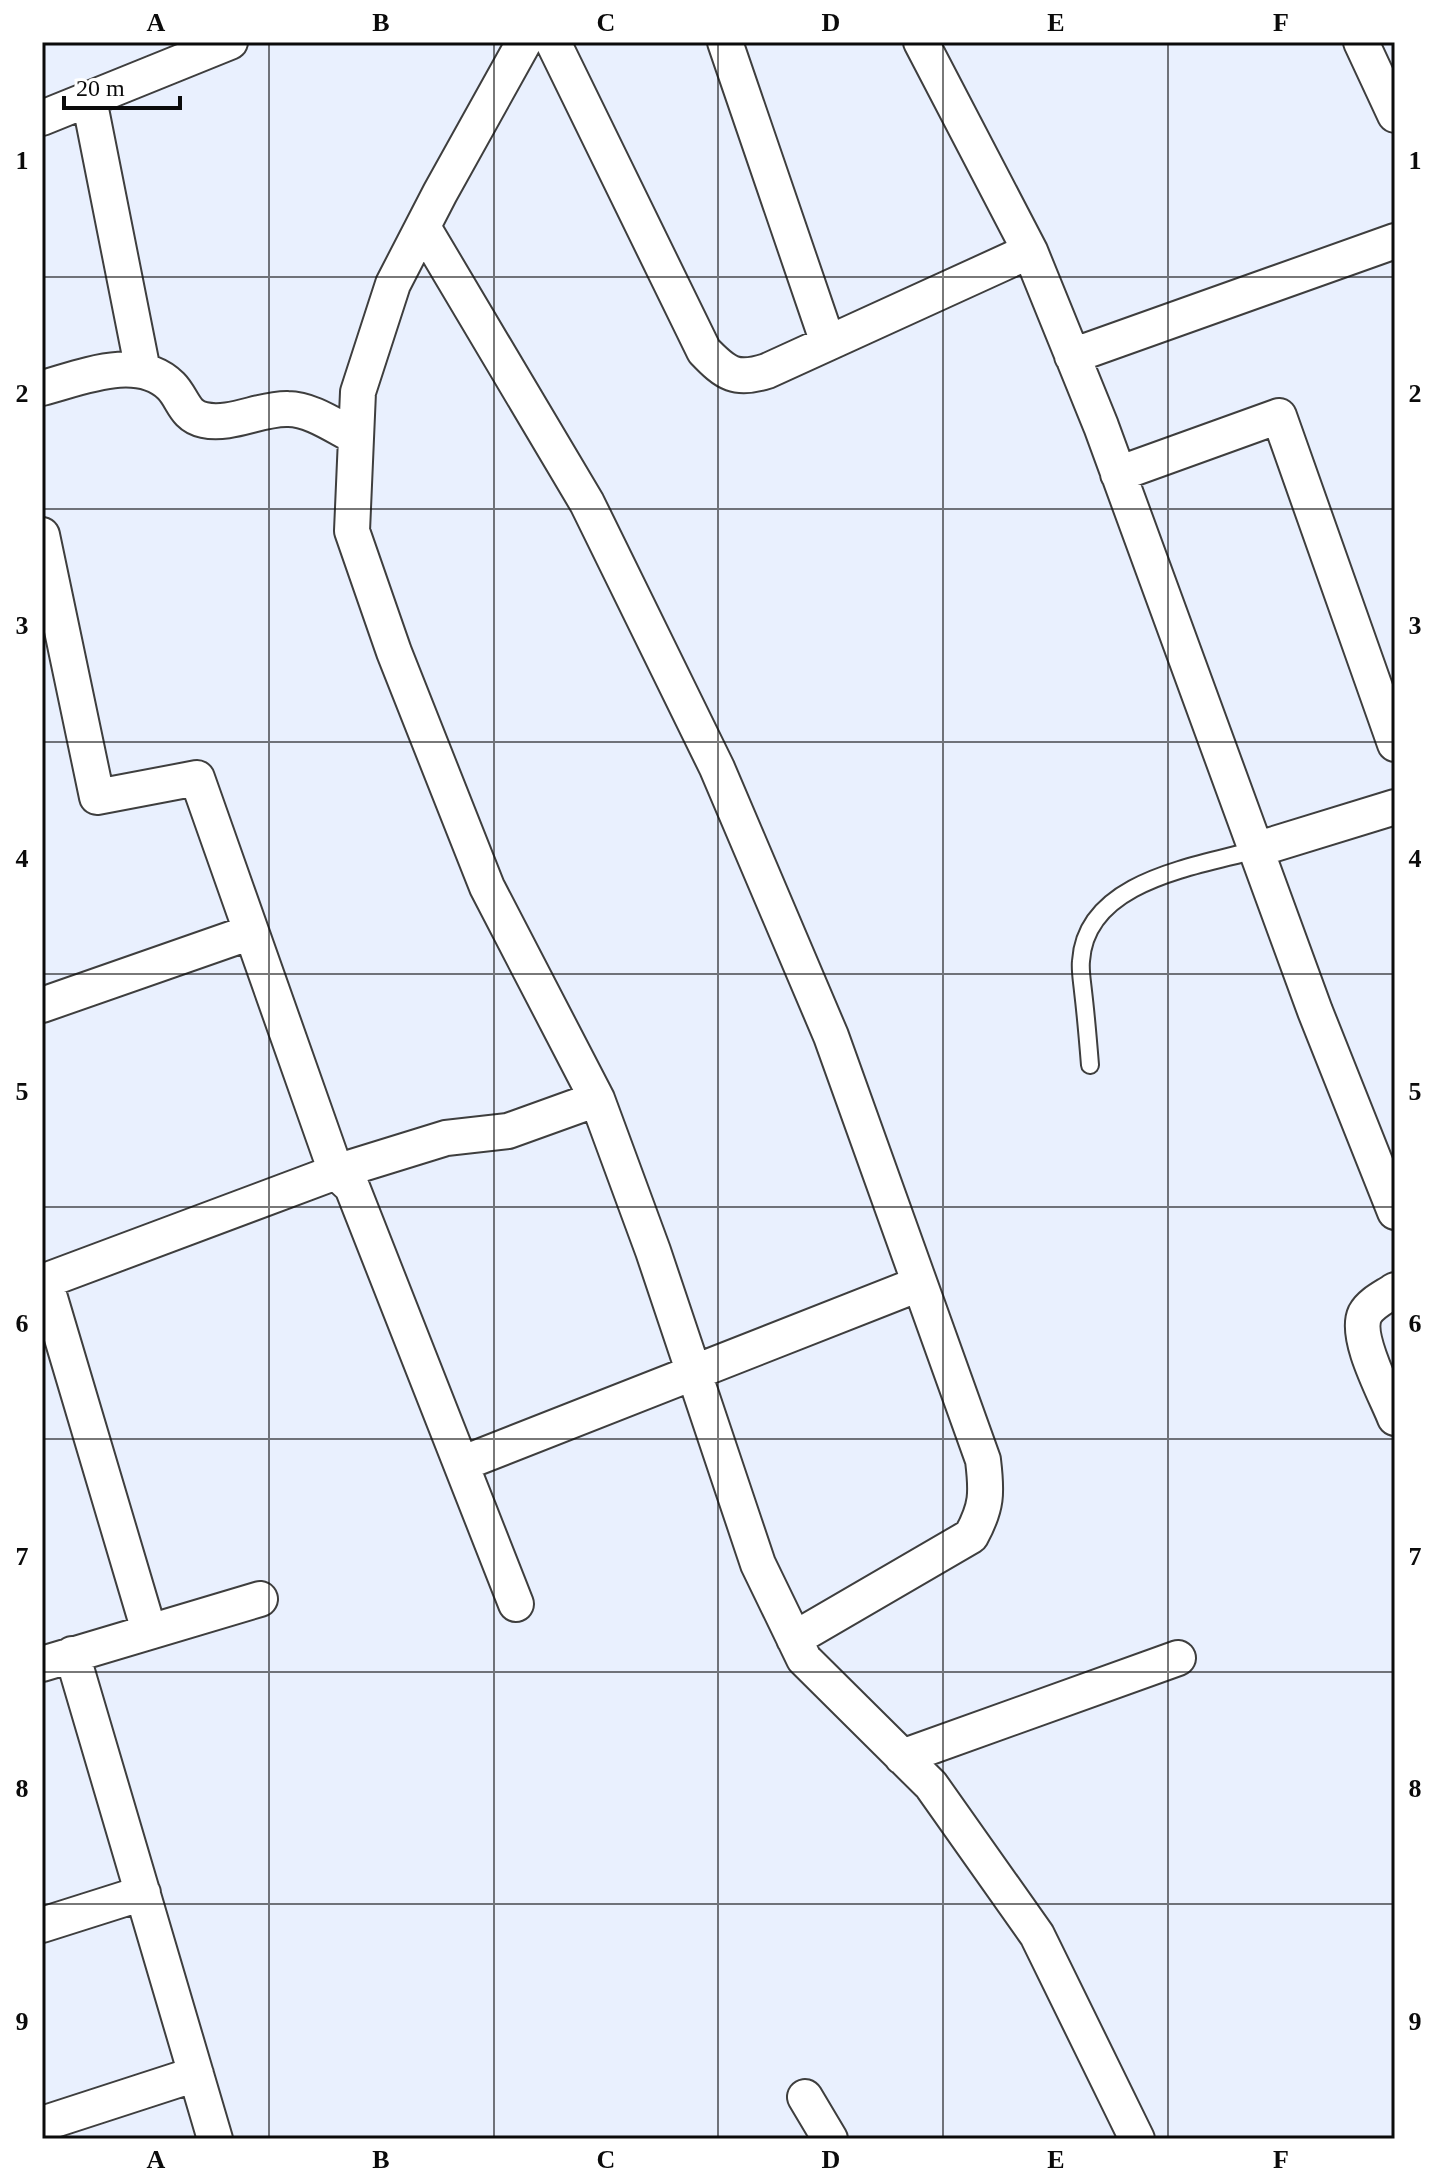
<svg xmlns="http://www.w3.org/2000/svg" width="1437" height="2181" viewBox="0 0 1437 2181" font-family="Georgia,serif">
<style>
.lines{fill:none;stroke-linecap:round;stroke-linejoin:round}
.service-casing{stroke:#3e3e3e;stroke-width:20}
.minor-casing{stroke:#3e3e3e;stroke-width:38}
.service{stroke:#fff;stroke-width:16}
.minor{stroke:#fff;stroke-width:34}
.grid{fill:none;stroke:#0b0b0b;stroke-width:2;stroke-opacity:0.55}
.neatline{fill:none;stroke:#0b0b0b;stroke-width:3}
.grid-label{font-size:26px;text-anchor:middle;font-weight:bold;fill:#0b0b0b}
</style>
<rect width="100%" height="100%" fill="#e9f0fe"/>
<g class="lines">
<!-- service casing -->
<g class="service-casing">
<path id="service" d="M1090 1065C1088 1040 1086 1016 1083 991 1082 981 1080 970 1081 961 1086 881 1194 867 1255 850"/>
</g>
<!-- minor casing -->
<g class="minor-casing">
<path id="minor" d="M524 42 440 193 393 284 358 392 352 531 394 652 487 887 597 1099 653 1251 758 1564 804 1659 931 1785 1037 1935 1137 2139
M553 42 704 351C726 374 736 381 767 371L1030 251
M725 42 828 343
M921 42 1030 251 1101 426 1315 1011 1395 1212
M1361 42 1395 115
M89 99 143 371
M42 118 230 42
M423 227 587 503 717 768 831 1036 983 1460C987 1493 987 1507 971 1536L794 1639
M1072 356 1395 241
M42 388C80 378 138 353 171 386 183 398 184 416 204 420 231 426 261 408 288 409 311 409 336 427 356 437
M1118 474 1279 416 1395 744
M42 535 97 797 197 778 336 1172 352 1187 516 1604
M1255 850 1395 807
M42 1005 251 932
M45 1281 149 1631
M42 1282 336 1172 446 1138 508 1131 597 1099
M1395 1290C1385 1297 1371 1303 1365 1314 1354 1337 1386 1395 1395 1418
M461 1464 919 1284
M72 1654 215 2139
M42 1664 260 1599
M902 1757 1178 1658
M42 1925 143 1893
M805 2097 830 2139
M42 2124 196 2074"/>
</g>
<!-- service -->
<use href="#service" class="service"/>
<!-- minor -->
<use href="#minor" class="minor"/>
</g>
<!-- grid -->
<path class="grid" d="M269 42V2139M494 42V2139M718 42V2139M943 42V2139M1168 42V2139M42 277H1395M42 509H1395M42 742H1395M42 974H1395M42 1207H1395M42 1439H1395M42 1672H1395M42 1904H1395"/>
<!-- border -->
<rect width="1437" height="2181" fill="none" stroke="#ffffff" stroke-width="88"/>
<!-- scale -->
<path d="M64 96v12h116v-12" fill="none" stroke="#0b0b0b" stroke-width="4"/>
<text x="76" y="96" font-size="24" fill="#0b0b0b" stroke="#ffffff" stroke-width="6" paint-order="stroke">20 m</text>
<rect x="44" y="44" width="1349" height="2093" class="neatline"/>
<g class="grid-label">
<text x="156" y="31">A</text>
<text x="381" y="31">B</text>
<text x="606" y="31">C</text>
<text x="831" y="31">D</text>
<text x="1056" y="31">E</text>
<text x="1281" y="31">F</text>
<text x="22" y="169">1</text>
<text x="1415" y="169">1</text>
<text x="22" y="402">2</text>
<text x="1415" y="402">2</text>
<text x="22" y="634">3</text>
<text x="1415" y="634">3</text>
<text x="22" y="867">4</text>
<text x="1415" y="867">4</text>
<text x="22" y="1100">5</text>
<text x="1415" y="1100">5</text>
<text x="22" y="1332">6</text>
<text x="1415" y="1332">6</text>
<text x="22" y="1565">7</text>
<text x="1415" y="1565">7</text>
<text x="22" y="1797">8</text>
<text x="1415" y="1797">8</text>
<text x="22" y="2030">9</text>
<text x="1415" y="2030">9</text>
<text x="156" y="2168">A</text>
<text x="381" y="2168">B</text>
<text x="606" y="2168">C</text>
<text x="831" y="2168">D</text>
<text x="1056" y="2168">E</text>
<text x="1281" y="2168">F</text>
</g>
</svg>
